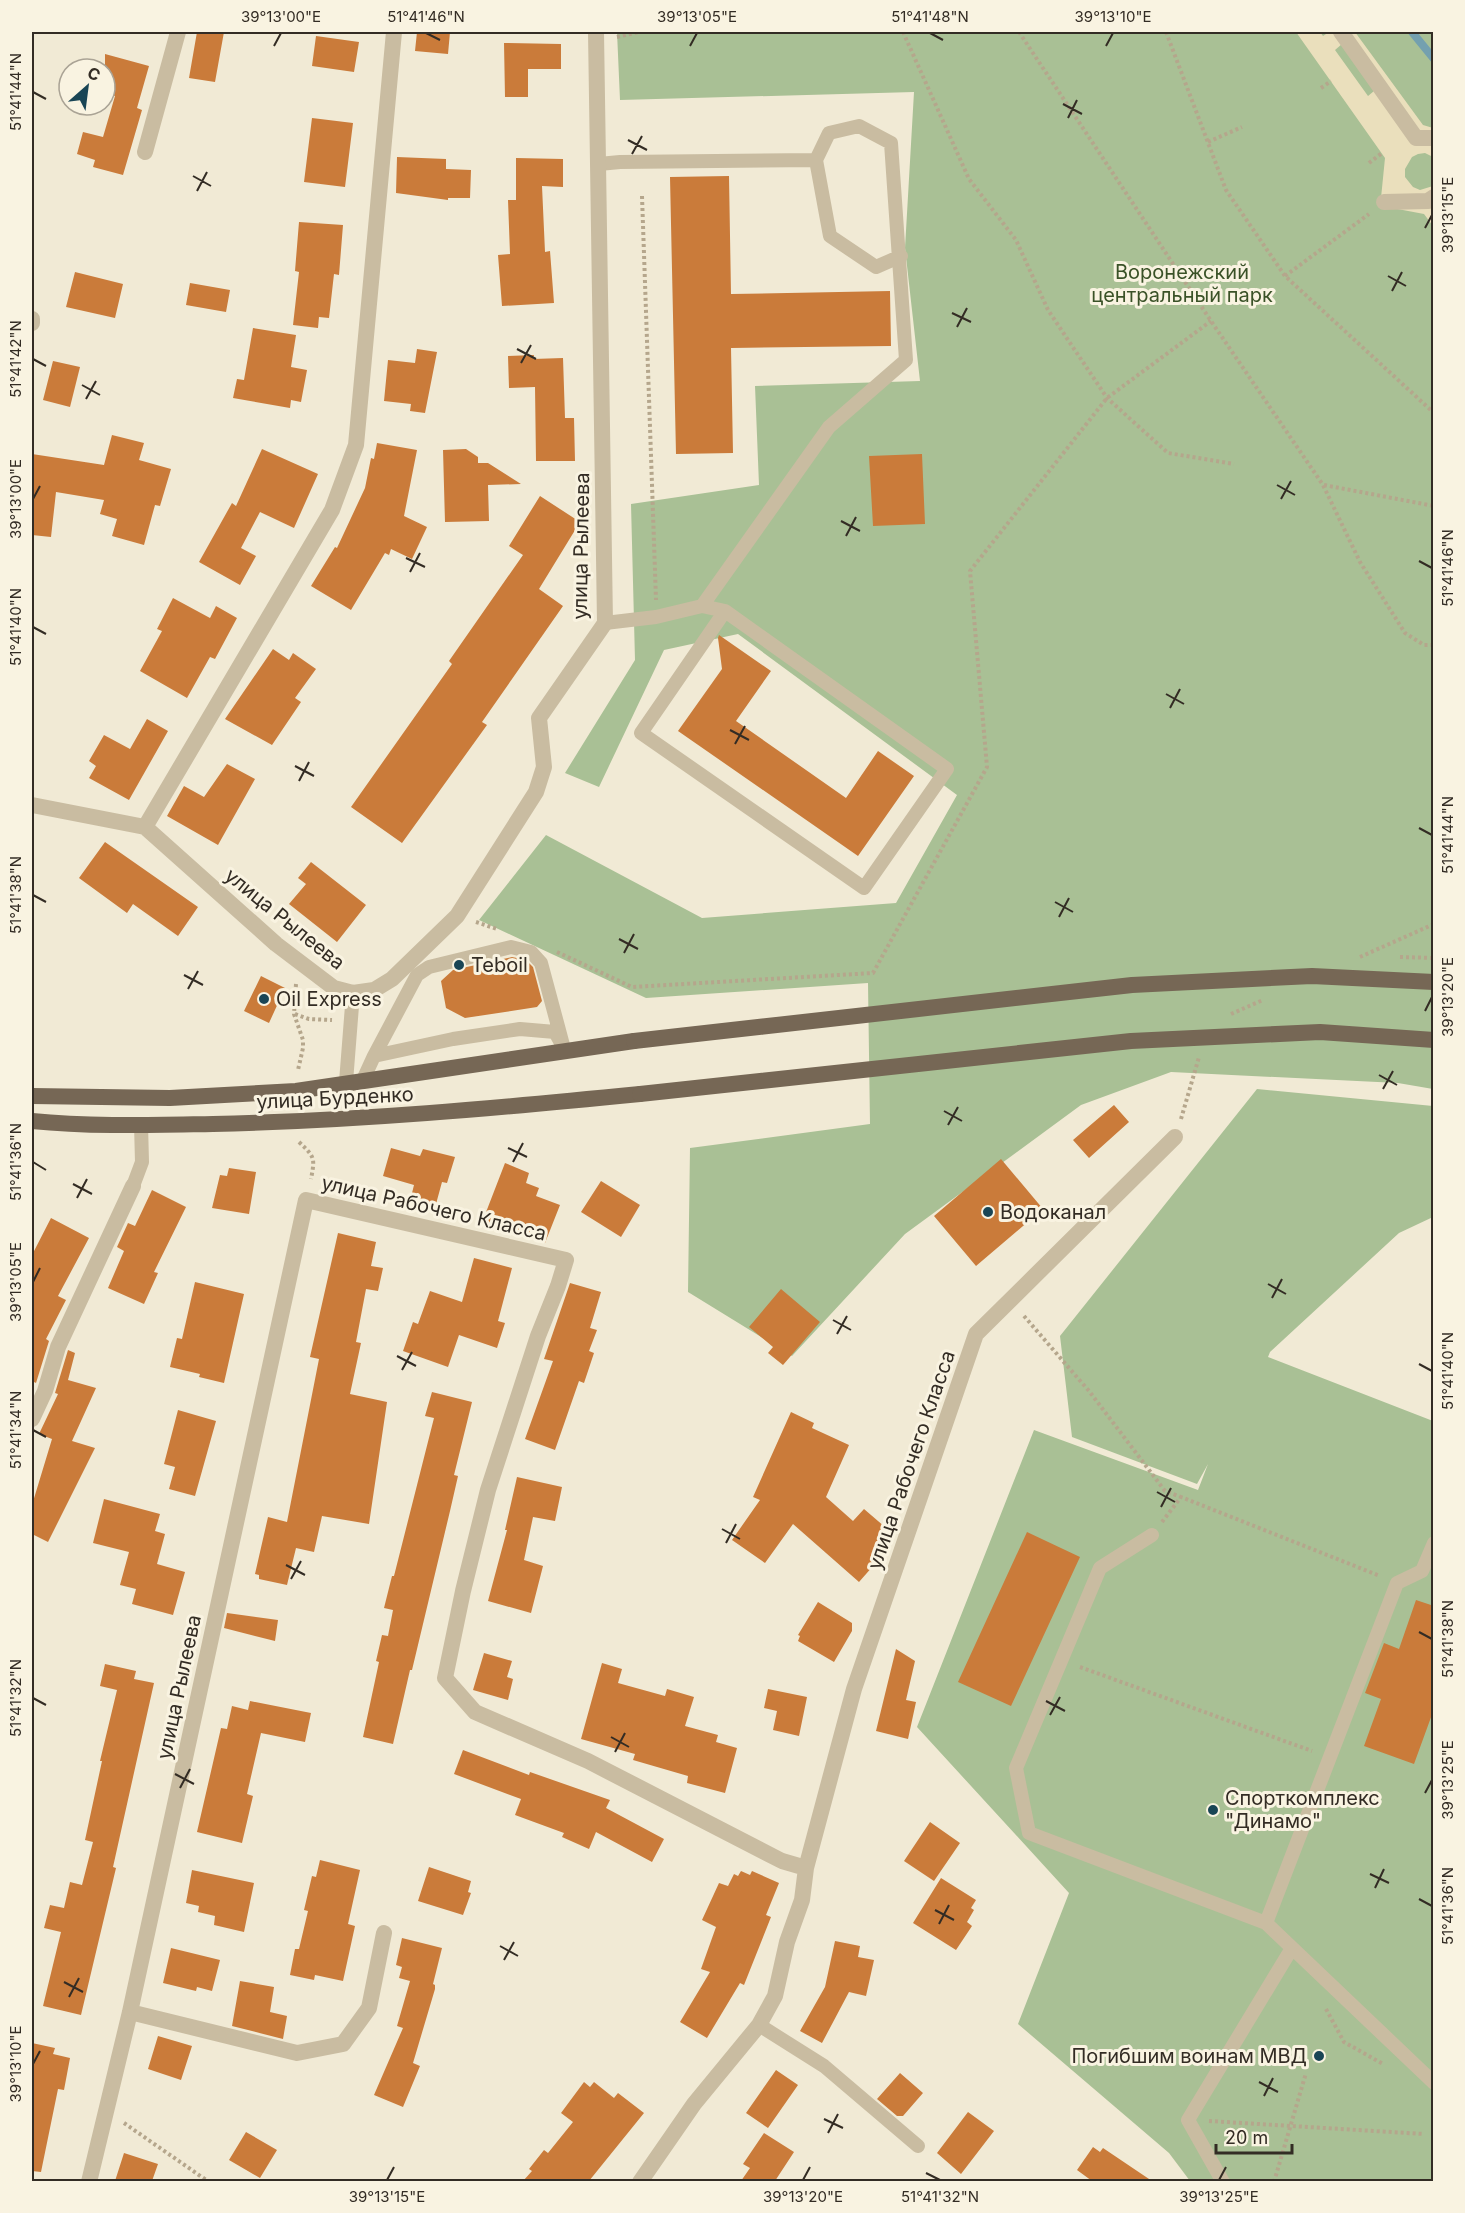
<svg xmlns="http://www.w3.org/2000/svg" width="1465" height="2213" viewBox="0 0 1465 2213" font-family="Inter,sans-serif">
<style>
.green{fill:#a9c095}
.plaza{fill:#eadfbc;fill-rule:evenodd}
.lines{fill:none;stroke-linecap:round;stroke-linejoin:round}
.stream{stroke:#74a0af;stroke-width:8}
.building{fill:#ca7b3a}
.path{stroke:#b5a68c;stroke-width:4;stroke-dasharray:3 3;stroke-linecap:butt}
.service{stroke:#c9bca1;stroke-width:14}
.pedestrian{stroke:#c9bca1;stroke-width:16}
.minor{stroke:#c9bca1;stroke-width:16}
.primary{stroke:#766755;stroke-width:16}
.path-bridge{stroke:#b5a68c;stroke-width:4;stroke-dasharray:3 3;stroke-linecap:butt}
.primary-bridge{stroke:#766755;stroke-width:16}
.ticks{fill:none;stroke:#332c24;stroke-width:2}
.poi-dot{fill:#194555;stroke:#f9f3e1;stroke-width:2}
.labels{text-anchor:middle;stroke-width:6;stroke-linejoin:round;paint-order:stroke}
.park-label{font-size:20px;fill:#3a5227;stroke:#f9f3e1}
.street-label{font-size:20px;fill:#332c24;stroke:#f9f3e1}
.poi-label{font-size:20px;fill:#332c24;stroke:#f9f3e1;text-anchor:start}
.neatline{fill:none;stroke:#332c24;stroke-width:2}
.ticks-label{font-size:15px;text-anchor:middle;fill:#332c24}
</style>
<rect width="100%" height="100%" fill="#f1ead5"/>
<!-- green -->
<path class="green" d="M617 32H1433V1089L1398 1083 1171 1072 1081 1105 905 1234 792 1356 688 1292 690 1148 870 1124 868 983 646 998 479 920 546 835 702 918 896 903 957 795 738 634 664 650 599 787 565 773 635 660 631 504 759 485 755 386 920 381 905 248 914 92 620 100Z
M1257 1089 1433 1106V1217L1399 1233 1270 1352 1268 1357 1433 1421V2181H1190L1169 2153 1018 2024 1069 1893 917 1727 1034 1430 1198 1490 1208 1464 1197 1484 1072 1437 1060 1336Z"/>
<!-- plaza -->
<path class="plaza" d="M1296 32H1320L1323 36 1329 32H1355L1423 125 1433 128V157L1425 153 1418 154 1412 157 1405 169V177L1413 187 1420 190 1433 186V226L1424 214 1387 207 1381 198 1385 158ZM1342 44 1374 91 1368 96 1335 50Z"/>
<g class="lines">
<!-- stream -->
<path class="stream" d="M1412 32 1434 59"/>
</g>
<!-- building -->
<path class="building" d="M197 32H224L215 82 189 78Z
M417 32H450L448 54 415 51Z
M316 36 359 42 354 72 312 66Z
M504 43 561 44V69H528V97H505Z
M105 54 149 66 137 108 142 110 123 175 93 167 95 160 77 154 83 132 103 137 115 96 105 93Z
M312 118 353 123 345 187 304 182Z
M397 157 446 159V169L471 170 470 198H448V200L396 193Z
M516 158 563 159V187L542 186 545 252 550 251 554 303 502 306 498 255 510 254 508 200H516Z
M729 176 731 294 890 291 891 346 731 348 733 453 676 454 670 177Z
M299 222 343 225 339 275 334 274 329 318 319 317 318 328 293 325 299 272 295 271Z
M75 272 123 284 115 318 66 307Z
M190 283 230 290 226 312 186 305Z
M253 328 296 335 291 367 307 370 301 402 291 400 290 408 233 398 237 379 244 380Z
M417 349 437 352 425 413 410 411 411 404 384 401 388 360 415 363Z
M534 355 533 359 563 358 565 418H574L575 461H536L535 387 509 388 508 356Z
M53 361 80 367 70 407 43 400Z
M112 435 144 443 139 460 171 469 160 506 155 505 144 545 112 536 117 519 100 514 104 500 56 492 51 537 32 535V454L104 465Z
M377 443 417 450 404 516 427 527 412 559 391 549 389 555 385 553 351 610 311 586 335 547 337 548 365 488 371 458 374 459Z
M262 449 318 474 294 528 260 512 241 548 256 556 240 585 199 562 232 503 236 506Z
M466 449 478 457V463H488L521 484 488 485 489 521 445 522 443 450Z
M922 454 925 524 873 526 869 456Z
M540 496 580 522 539 589 563 606 482 722 487 725 402 843 351 807 452 664 449 661 523 555 509 546Z
M173 598 210 618 216 606 237 618 215 659 210 657 187 698 140 671 162 631 157 629Z
M719 635 771 671 736 721 846 798 878 751 914 776 858 856 678 731 722 669 718 638Z
M273 649 289 660 293 653 316 669 295 698 301 702 272 745 225 719Z
M147 719 168 731 129 800 89 778 96 766 89 761 104 735 130 749Z
M227 764 255 779 218 845 167 816 184 786 204 797Z
M105 842 198 907 178 936 133 904 127 913 79 878Z
M311 862 366 905 337 942 289 904 306 884 298 878Z
M512 957 526 960 533 967 542 1001 537 1007 465 1018 446 1008 441 981 453 970Z
M261 976 285 988 269 1023 244 1011Z
M1114 1105 1129 1122 1089 1158 1073 1140Z
M391 1148 420 1156 423 1149 455 1157 447 1183 442 1182 436 1204 411 1197 414 1185 383 1176Z
M1001 1159 1043 1209 976 1266 934 1216Z
M505 1163 529 1173 526 1183 539 1188 536 1196 560 1205 545 1243 483 1220Z
M229 1168 256 1172 249 1214 212 1208 220 1175 227 1176Z
M601 1181 640 1205 621 1237 581 1212Z
M152 1190 186 1207 154 1272 158 1273 144 1304 108 1288 124 1251 117 1247 128 1223 135 1226Z
M51 1218 89 1238 58 1296 66 1300 46 1339 49 1341 36 1383 32 1381V1255Z
M338 1233 376 1242 371 1266 383 1268 378 1291 366 1289 356 1342 361 1343 350 1394 387 1402 369 1524 322 1516 314 1552 296 1548 287 1585 259 1579V1575L255 1574 268 1517 287 1522 319 1359 310 1357Z
M474 1258 512 1268 498 1321 505 1323 497 1348 459 1335 448 1367 403 1351 413 1322 418 1324 430 1291 462 1302Z
M195 1282 244 1294 224 1383 199 1377 200 1374 170 1367 177 1338 182 1339Z
M570 1283 601 1292 590 1328 597 1330 589 1351 594 1353 584 1383 579 1381 555 1450 525 1439 553 1361 544 1359Z
M781 1289 820 1322 783 1365 768 1353 773 1347 749 1327Z
M68 1350 75 1353 68 1380 96 1388 72 1441 95 1448 48 1542 32 1534V1505L52 1439 39 1434 58 1394 55 1393Z
M432 1392 472 1402 454 1475 458 1476 450 1511 412 1670H410L393 1744 363 1737 379 1662 376 1661 382 1635 388 1636 393 1610 384 1608 392 1576H394L434 1418 425 1416Z
M178 1410 216 1421 195 1496 169 1489 175 1467 164 1464Z
M791 1412 814 1423 812 1428 849 1445 826 1497 853 1521 864 1509 892 1533 876 1552 881 1557 859 1582 793 1524 765 1563 732 1540 760 1500 753 1497Z
M517 1477 562 1487 555 1521 533 1517 524 1560 543 1566 531 1613 488 1601 507 1530H505Z
M104 1499 160 1514 155 1531 165 1534 157 1564 185 1572 173 1615 132 1604 136 1589 120 1585 129 1552 93 1543Z
M1027 1532 1080 1557 1011 1706 958 1682Z
M1416 1600 1434 1606V1709L1414 1764 1364 1746 1381 1699 1365 1693 1384 1643 1399 1649Z
M818 1602 852 1623V1631L834 1662 798 1641 800 1636 798 1635Z
M227 1613 278 1620 275 1641 224 1628Z
M896 1649 915 1661 906 1700 916 1702 908 1739 876 1731Z
M484 1653 512 1661 507 1677 513 1679 508 1700 473 1690Z
M602 1663 622 1669 618 1683 665 1696 667 1689 694 1697 685 1726 718 1735 716 1742 737 1748 725 1793 687 1783 688 1776 633 1760 635 1754 581 1739Z
M105 1664 136 1671 134 1679 154 1683 113 1867 116 1868 81 2015 43 2006 61 1932 44 1928 50 1905 64 1908 70 1882 82 1885 93 1842 85 1840 102 1761H100L117 1690 100 1686Z
M768 1689 807 1697 799 1736 773 1730 777 1711 764 1708Z
M250 1701 311 1713 305 1742 261 1733 247 1794 253 1796 242 1843 197 1832 221 1728 227 1729 232 1706 248 1710Z
M463 1750 529 1775 530 1772 610 1800 606 1808 664 1839 652 1862 596 1832 589 1849 562 1837 564 1833 515 1815 521 1799 454 1774Z
M930 1822 960 1843 934 1881 904 1861Z
M320 1860 360 1870 348 1924 355 1926 343 1981 315 1975 314 1980 290 1975 295 1949H299L308 1911 304 1910 312 1876 316 1877Z
M429 1867 471 1881 468 1892 471 1893 463 1915 418 1901Z
M192 1870 254 1883 244 1932 214 1925 215 1916 198 1912 199 1906 186 1903Z
M741 1871 750 1875 752 1871 779 1883 766 1915 771 1917 744 1985 740 1983 707 2038 680 2022 710 1972 701 1969 716 1927 702 1920 719 1883 728 1886 734 1874 738 1876Z
M941 1878 976 1900 971 1908 974 1910 967 1922 972 1926 956 1950 913 1923Z
M402 1938 442 1948 433 1984 435 1985V1989L413 2063 420 2066 403 2107 374 2095 403 2028 397 2026 410 1981 399 1978 402 1967 396 1965Z
M835 1941 860 1946 858 1957 874 1960 866 1996 849 1992 822 2043 800 2031 825 1987Z
M171 1948 220 1960 212 1991 197 1987 196 1991 163 1983Z
M240 1981 274 1987 270 2012 287 2016 283 2039 232 2026Z
M158 2036 192 2046 181 2080 148 2069Z
M32 2043 55 2048 53 2054 70 2058 64 2090 58 2089 41 2172 32 2171Z
M776 2070 798 2085 768 2128 746 2113Z
M900 2073 923 2093 903 2116H897L877 2099Z
M584 2082 590 2087 594 2082 614 2098 618 2093 644 2113 589 2181H523L532 2171 529 2169 544 2150 548 2153 573 2122 561 2113Z
M968 2112 994 2131 961 2174 937 2153Z
M246 2132 277 2150 260 2178 229 2160Z
M764 2133 794 2152 775 2181H741L750 2168 743 2164Z
M1093 2147 1100 2152 1103 2148 1152 2181H1092L1077 2170Z
M124 2153 158 2164 152 2181H115Z"/>
<g class="lines">
<!-- path -->
<path class="path" d="M903 32 969 179 1016 240 1048 310 1107 398 1168 453 1234 464
M1019 32 1211 321 1323 485 1360 562 1405 633 1424 645H1434
M1166 32 1226 190 1285 276 1434 413
M617 37 639 32
M1321 88 1331 81
M1208 142 1242 127
M1369 163 1382 153
M642 196 656 600
M1285 276 1369 214
M1324 485 1434 506
M476 922 497 929
M557 952 632 987 873 973 987 767 970 571 1107 398 1211 321
M1360 957 1434 924
M296 984 294 1014 303 1040V1048L298 1070
M295 1014 309 1019 332 1020
M1231 1014 1263 1000
M1181 1119 1199 1057
M299 1142C315 1157 315 1158 311 1179
M1024 1316 1089 1391 1165 1491 1181 1497
M1162 1522 1181 1497 1380 1576
M1080 1667 1312 1751
M1326 2009 1344 2042 1383 2064
M1209 2121 1424 2134
M124 2123 209 2182
M1274 2182 1306 2073"/>
<!-- service -->
<path class="service" d="M816 160 830 236 876 267 901 256
M599 164 620 162 816 160 829 133 859 126 891 143 906 360 829 427 702 606 656 617 605 623
M702 606 725 611 947 769 864 888 641 733 725 611
M374 1056 417 975 429 967 511 947 531 952 541 963 563 1045
M363 1080 374 1056 453 1039 520 1029 555 1032 561 1043
M346 1082 353 993
M133 1186 142 1162 141 1124
M1152 1535 1100 1568 1016 1768 1029 1833 1266 1923 1434 2083
M1266 1923 1397 1583 1422 1571 1434 1543
M759 2025 824 2066 918 2146
M1223 2182 1188 2120 1292 1948"/>
<!-- pedestrian -->
<path class="pedestrian" d="M1341 32 1416 138H1434
M1384 202 1428 201 1434 197"/>
<!-- minor -->
<path class="minor" d="M145 152 178 32
M32 323V319
M32 805 145 827
M145 827 276 944 334 988 353 993 374 990 392 979 457 916 536 792 544 767 539 718 605 623 596 32
M145 827 332 510 356 445 394 32
M32 1419 45 1391 58 1347 133 1186
M130 2012 297 2053 343 2044 369 2008 384 1933
M89 2182 130 2012 306 1200 566 1260 558 1286 538 1336 488 1490 463 1591 445 1678 475 1712 588 1761 782 1861 806 1868
M640 2182 694 2104 759 2025 775 1996 787 1942 802 1900 806 1868 854 1689 976 1334 1175 1137"/>
<!-- primary -->
<path class="primary" d="M32 1096 170 1098 296 1091 634 1041
M32 1121C91 1127 153 1125 213 1124 356 1121 498 1108 640 1094"/>
<!-- path-bridge -->
<path class="path-bridge" d="M1400 957 1434 958"/>
<!-- primary-bridge -->
<path class="primary-bridge" d="M634 1041 1132 985 1312 976 1434 982
M640 1094 1131 1041 1320 1032 1434 1040"/>
</g>
<!-- ticks -->
<path class="ticks" d="M426 33 440 40M930 33 943 40M274 46 281 33M690 46 697 33M1106 46 1113 33M33 92 46 99M1063 104 1082 114M1068 118 1077 100M628 140 647 150M632 154 642 136M193 176 211 186M197 191 207 172M1425 228 1432 215M1388 276 1406 286M1392 291 1402 272M952 313 971 322M957 327 967 308M517 349 536 359M33 359 46 366M521 363 531 345M82 385 100 395M86 399 96 381M1277 485 1295 495M33 499 40 486M1281 499 1291 481M841 521 860 531M846 536 856 517M406 558 425 567M1419 561 1432 568M410 572 420 553M33 627 46 634M1166 694 1184 704M1170 708 1180 689M730 730 749 740M735 744 745 726M295 766 314 776M299 781 309 762M1419 828 1432 835M33 895 46 902M1055 902 1073 912M1059 917 1069 898M619 939 638 949M624 953 634 934M184 975 203 985M188 989 198 971M1425 1011 1432 997M1379 1075 1397 1085M1383 1089 1393 1071M944 1111 962 1121M948 1125 958 1107M508 1148 527 1157M33 1162 46 1170M513 1162 523 1143M73 1184 92 1194M77 1198 87 1179M33 1282 40 1268M1268 1284 1286 1294M1272 1298 1282 1279M833 1320 851 1330M837 1334 847 1316M397 1356 416 1366M1419 1364 1432 1371M402 1370 412 1352M33 1430 46 1437M1157 1492 1175 1502M1161 1507 1171 1488M722 1529 740 1539M726 1543 736 1524M286 1565 305 1575M291 1579 301 1561M1419 1632 1432 1639M33 1698 46 1705M1046 1701 1065 1711M1050 1715 1060 1697M611 1737 629 1747M615 1752 625 1733M175 1774 194 1784M180 1788 190 1769M1425 1793 1432 1780M1370 1874 1389 1883M1375 1888 1384 1869M1419 1899 1432 1906M935 1910 954 1920M939 1924 949 1905M500 1946 518 1956M504 1960 514 1942M64 1982 83 1992M69 1997 79 1978M33 2064 40 2051M1259 2082 1278 2092M1264 2096 1273 2078M824 2119 843 2128M828 2133 838 2114M926 2173 940 2180M387 2180 394 2167M803 2180 810 2167M1219 2180 1226 2167"/>
<!-- markers -->
<g class="poi-dot">
<circle cx="459" cy="965" r="6"/>
<circle cx="264" cy="999" r="6"/>
<circle cx="988" cy="1212" r="6"/>
<circle cx="1213" cy="1810" r="6"/>
<circle cx="1319" cy="2056" r="6"/>
</g>
<g class="labels">
<!-- park labels -->
<g class="park-label">
<text x="1182" y="279">Воронежский<tspan x="1182" dy="23">центральный парк</tspan></text>
</g>
<!-- street labels -->
<g class="street-label">
<text transform="translate(581 546) rotate(-89)" y="7">улица Рылеева</text>
<text transform="translate(285 919) rotate(39)" y="7">улица Рылеева</text>
<text transform="translate(335 1098) rotate(-3)" y="7">улица Бурденко</text>
<text transform="translate(434 1208) rotate(13)" y="7">улица Рабочего Класса</text>
<text transform="translate(911 1460) rotate(-71)" y="7">улица Рабочего Класса</text>
<text transform="translate(179 1687) rotate(-78)" y="7">улица Рылеева</text>
</g>
<!-- poi labels -->
<g class="poi-label">
<text x="471" y="972">Teboil</text>
<text x="276" y="1006">Oil Express</text>
<text x="1000" y="1219">Водоканал</text>
<text x="1225" y="1805">Спорткомплекс<tspan x="1225" dy="23">"Динамо"</tspan></text>
<text x="1307" y="2063" text-anchor="end">Погибшим воинам МВД</text>
</g>
</g>
<!-- border -->
<rect width="1465" height="2213" fill="none" stroke="#f9f3e1" stroke-width="66"/>
<!-- north arrow -->
<g transform="translate(87 87) rotate(28)"><circle r="28" fill="#f9f3e1" stroke="#aaa395" stroke-width="1.5"/>
<path d="M0-4.5L10 22L0 15L-10 22Z" fill="#194555"/>
<text y="-9" font-size="16" font-weight="bold" text-anchor="middle" fill="#332c24">С</text>
</g>
<!-- scale -->
<path d="M1216 2144v9h76v-9" fill="none" stroke="#332c24" stroke-width="3"/>
<text x="1225" y="2144" font-size="18" fill="#332c24" stroke="#f9f3e1" stroke-width="4.5" paint-order="stroke">20 m</text>
<rect x="33" y="33" width="1399" height="2147" class="neatline"/>
<g class="ticks-label">
<text x="281" y="22">39°13'00"E</text>
<text x="426" y="22">51°41'46"N</text>
<text x="697" y="22">39°13'05"E</text>
<text x="930" y="22">51°41'48"N</text>
<text x="1113" y="22">39°13'10"E</text>
<text transform="translate(16 92) rotate(-90)" y="5">51°41'44"N</text>
<text transform="translate(1448 215) rotate(-90)" y="5">39°13'15"E</text>
<text transform="translate(16 359) rotate(-90)" y="5">51°41'42"N</text>
<text transform="translate(16 499) rotate(-90)" y="5">39°13'00"E</text>
<text transform="translate(1448 568) rotate(-90)" y="5">51°41'46"N</text>
<text transform="translate(16 627) rotate(-90)" y="5">51°41'40"N</text>
<text transform="translate(1448 835) rotate(-90)" y="5">51°41'44"N</text>
<text transform="translate(16 895) rotate(-90)" y="5">51°41'38"N</text>
<text transform="translate(1448 997) rotate(-90)" y="5">39°13'20"E</text>
<text transform="translate(16 1162) rotate(-90)" y="5">51°41'36"N</text>
<text transform="translate(16 1282) rotate(-90)" y="5">39°13'05"E</text>
<text transform="translate(1448 1371) rotate(-90)" y="5">51°41'40"N</text>
<text transform="translate(16 1430) rotate(-90)" y="5">51°41'34"N</text>
<text transform="translate(1448 1639) rotate(-90)" y="5">51°41'38"N</text>
<text transform="translate(16 1698) rotate(-90)" y="5">51°41'32"N</text>
<text transform="translate(1448 1780) rotate(-90)" y="5">39°13'25"E</text>
<text transform="translate(1448 1906) rotate(-90)" y="5">51°41'36"N</text>
<text transform="translate(16 2064) rotate(-90)" y="5">39°13'10"E</text>
<text x="387" y="2202">39°13'15"E</text>
<text x="803" y="2202">39°13'20"E</text>
<text x="940" y="2202">51°41'32"N</text>
<text x="1219" y="2202">39°13'25"E</text>
</g>
</svg>
